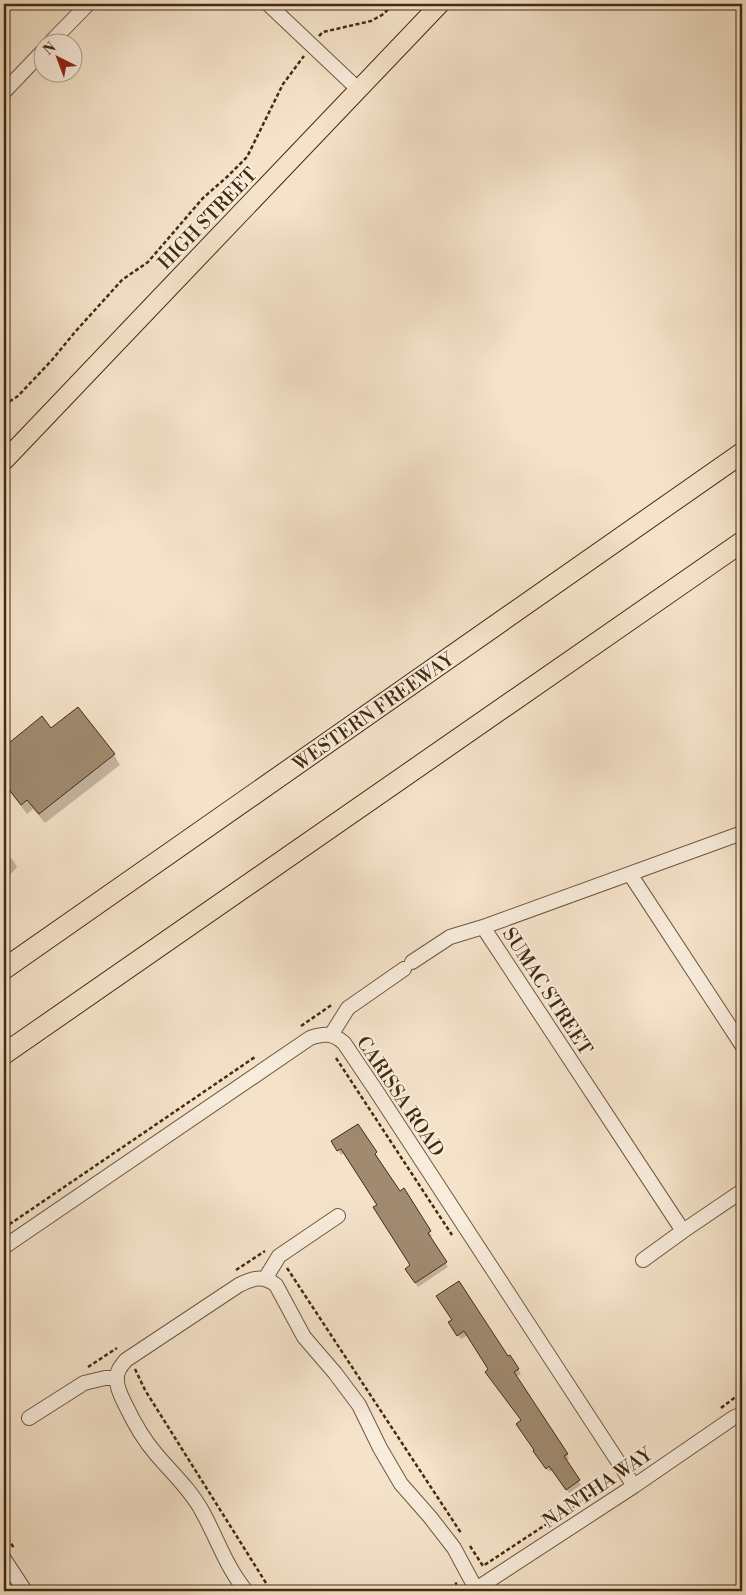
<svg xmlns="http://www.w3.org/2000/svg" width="746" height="1595" viewBox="0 0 746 1595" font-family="'Libre Bodoni',serif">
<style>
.shadow{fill:#0003}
.building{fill:#a08a70;stroke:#442b10}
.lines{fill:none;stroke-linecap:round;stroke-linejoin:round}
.minor-casing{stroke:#70593e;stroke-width:16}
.major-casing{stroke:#442b10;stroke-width:20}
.highway-casing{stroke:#442b10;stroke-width:22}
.path{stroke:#442b10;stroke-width:2.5;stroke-dasharray:4 2.5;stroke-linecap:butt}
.minor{stroke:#f8ecdc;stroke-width:14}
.major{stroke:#f4e2c9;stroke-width:18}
.highway{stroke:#f4e2c9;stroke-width:20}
.labels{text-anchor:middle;stroke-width:4.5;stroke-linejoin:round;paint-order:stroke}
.street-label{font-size:19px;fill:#442b10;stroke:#f8ecdc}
</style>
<rect width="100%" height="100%" fill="#f4e2c9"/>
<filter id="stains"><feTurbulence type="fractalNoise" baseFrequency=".004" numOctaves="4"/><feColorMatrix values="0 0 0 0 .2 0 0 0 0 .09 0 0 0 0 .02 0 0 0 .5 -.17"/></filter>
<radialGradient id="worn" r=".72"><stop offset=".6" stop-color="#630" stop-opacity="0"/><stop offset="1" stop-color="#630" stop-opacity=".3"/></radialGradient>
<!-- shadow -->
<path class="shadow" d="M42 718 51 729 114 755 120 765 45 823 33 809 27 814 11 793 4 798V748Z
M4 852 13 860 17 867 4 882Z
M358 1125 399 1192 403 1190 432 1236 429 1238 448 1267 418 1287 409 1273 411 1266 378 1206 345 1153 341 1155 333 1142Z
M453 1320 507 1358 518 1369 521 1374 516 1377 566 1454 569 1459 566 1461 581 1485 569 1493 553 1470 549 1472 520 1429 522 1421 468 1335 461 1339 453 1327Z"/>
<!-- building -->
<path class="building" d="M78 707 115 754 39 814 27 800 21 805 4 783V747L42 716 51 728Z
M358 1124 377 1152 375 1154 400 1191 404 1188 431 1231 428 1233 447 1262 415 1283 405 1269 410 1265 373 1207 377 1205 341 1149 337 1151 331 1141Z
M459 1281 508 1356 510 1355 519 1369 514 1372 568 1454 564 1456 580 1480 566 1490 549 1466 546 1469 533 1451 534 1450 516 1424 521 1420 485 1372 488 1369 464 1331 457 1336 448 1322 452 1320 436 1296Z"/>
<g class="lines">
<!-- minor casing -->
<g class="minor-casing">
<path id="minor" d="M268 4 359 90
M51 42 88 4
M4 92 42 52
M742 833 483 927 683 1231 742 1191
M630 874 742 1045
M412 962 450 937 483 927
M331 1035 348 1008 404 969
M4 1247 310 1038C324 1033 333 1033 344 1043L375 1089 634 1486
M643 1260 683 1231
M265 1279 279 1256 338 1216
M29 1418 84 1383 105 1378H117
M4 1559 25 1591
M246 1591C226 1567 217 1538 202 1511 190 1489 172 1473 156 1454 144 1440 134 1423 126 1406 122 1398 117 1389 117 1381 116 1372 120 1367 126 1360L239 1285C253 1278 263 1275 276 1285L304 1337 335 1373 359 1405 380 1448 401 1484 430 1517 454 1548 476 1589
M473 1591 634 1486 733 1418 742 1414"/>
</g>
<!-- major casing -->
<g class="major-casing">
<path id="major" d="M4 461 440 4"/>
</g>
<!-- highway casing -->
<g class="highway-casing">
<path id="highway" d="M4 969 742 453
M4 1054 742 542"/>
</g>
<!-- path -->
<path class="path" d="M319 36 323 32 371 21 382 15 394 4
M4 405 18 396 52 360 75 332 122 280 148 262 203 198 228 176 247 157 283 84 304 56
M301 1026 333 1004
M336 1058 452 1235
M4 1228 255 1057
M4 1264 9 1261
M287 1268 461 1533
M236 1270 265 1251
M88 1367 117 1348
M135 1369 145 1390 271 1591
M721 1408 742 1392
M4 1533 14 1548
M470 1546 483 1566 615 1479
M4 1587 7 1591
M444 1591 457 1583"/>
<!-- minor -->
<use href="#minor" class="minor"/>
<!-- major -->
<use href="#major" class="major"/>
<!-- highway -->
<use href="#highway" class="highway"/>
</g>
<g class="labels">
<!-- street labels -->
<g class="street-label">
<text transform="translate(207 218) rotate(-46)" y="7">HIGH STREET</text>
<text transform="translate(373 711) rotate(-35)" y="7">WESTERN FREEWAY</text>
<text transform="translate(548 991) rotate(57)" y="7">SUMAC STREET</text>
<text transform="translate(401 1096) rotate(56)" y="7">CARISSA ROAD</text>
<text transform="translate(597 1487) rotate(-34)" y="7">NANTHA WAY</text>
</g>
</g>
<!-- margin -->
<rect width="746" height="1595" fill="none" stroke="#f4e2c9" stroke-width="20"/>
<rect x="5" y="5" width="736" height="1585" fill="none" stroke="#442b10" stroke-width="2.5"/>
<rect x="10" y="10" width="726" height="1575" fill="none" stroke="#442b10"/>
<!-- north arrow -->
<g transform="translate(58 58) rotate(318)"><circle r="24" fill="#f8ecdc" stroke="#b09f8a"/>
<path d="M0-4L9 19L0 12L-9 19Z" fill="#8f2418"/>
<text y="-8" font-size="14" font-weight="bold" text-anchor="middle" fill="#442b10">N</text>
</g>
<rect width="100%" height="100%" filter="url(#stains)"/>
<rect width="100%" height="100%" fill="url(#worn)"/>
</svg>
